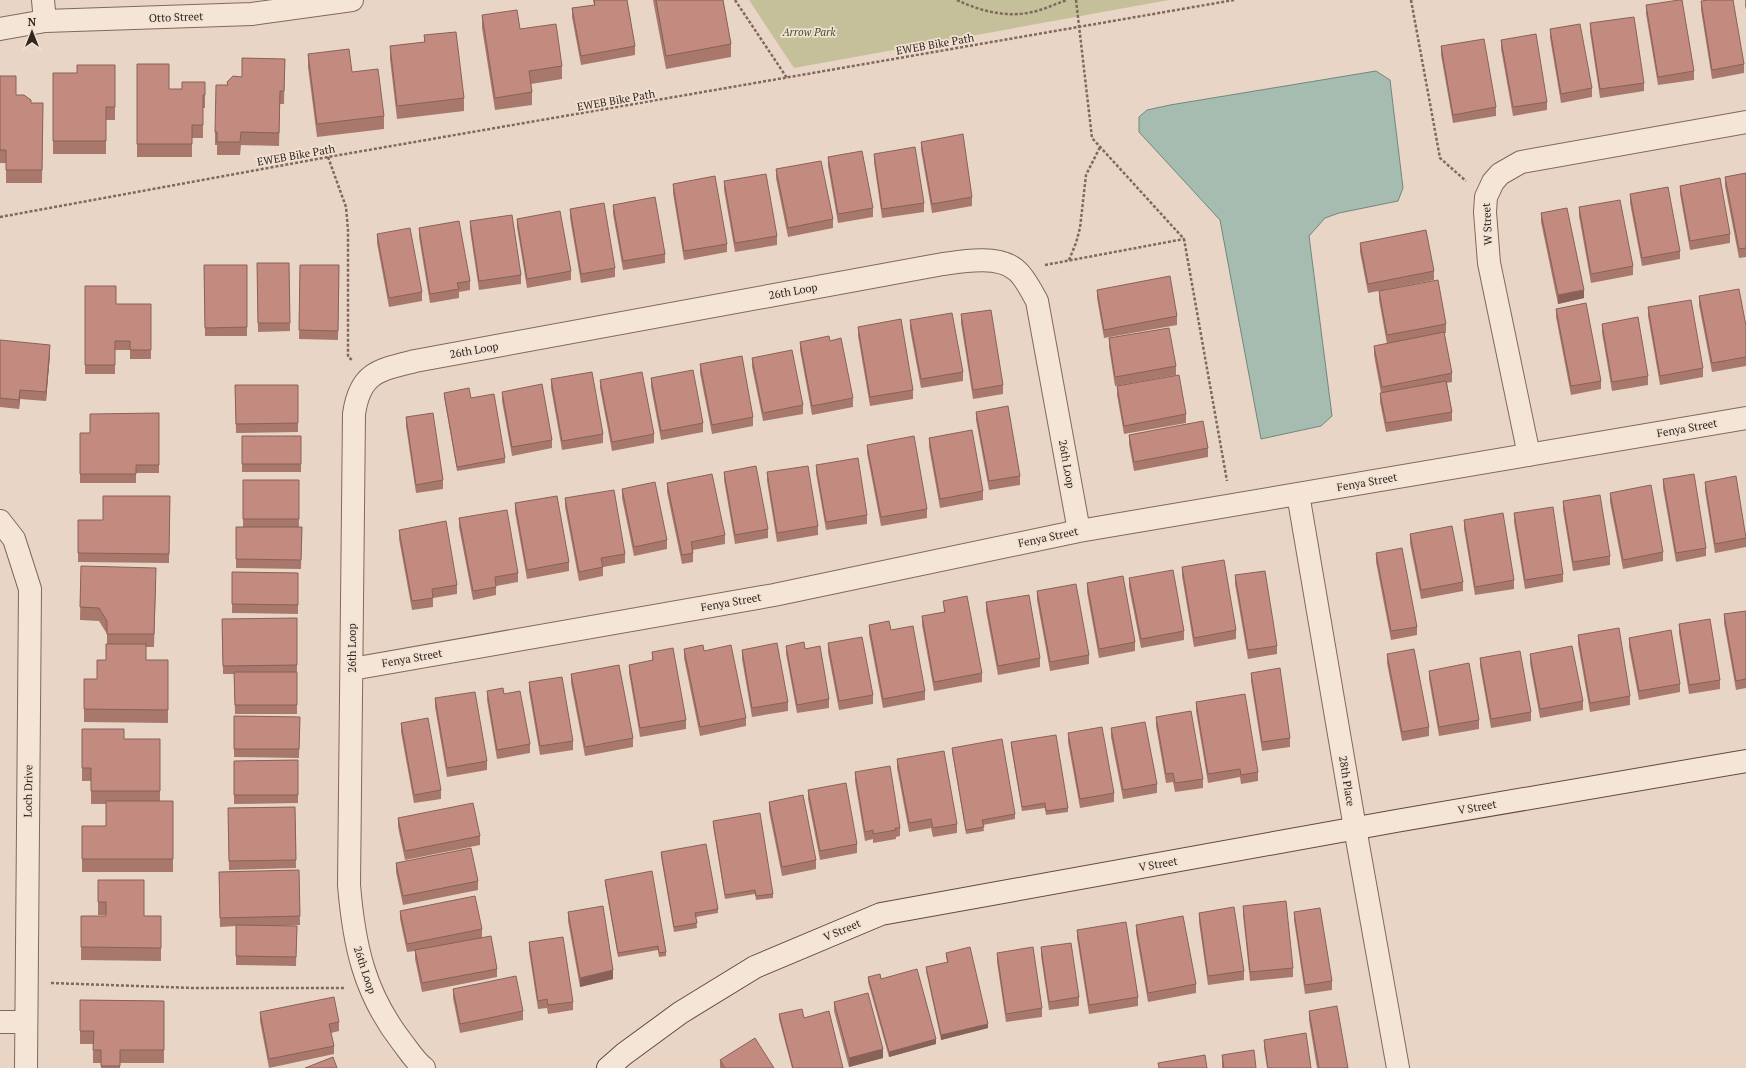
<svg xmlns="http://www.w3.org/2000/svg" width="1746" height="1068" viewBox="0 0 1746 1068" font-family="'PT Serif',serif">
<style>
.green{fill:#c5c09a}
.water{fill:#a6bcb0;stroke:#6e897c}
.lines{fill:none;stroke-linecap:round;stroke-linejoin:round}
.street-casing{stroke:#81685d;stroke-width:24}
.secondary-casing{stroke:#634940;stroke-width:24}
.path{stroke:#81685d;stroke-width:2.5;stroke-dasharray:3 2;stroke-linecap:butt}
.street{stroke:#f5e5d7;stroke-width:22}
.secondary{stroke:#f5e5d7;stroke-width:22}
.wall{fill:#a8786d}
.shaded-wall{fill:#886159}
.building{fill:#c38b7f;stroke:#886159}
.labels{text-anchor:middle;stroke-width:3.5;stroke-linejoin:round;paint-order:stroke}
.street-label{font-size:11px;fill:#33241f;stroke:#f1e1d3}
.park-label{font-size:11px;font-style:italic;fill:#4d4d28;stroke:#f1e1d3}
</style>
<rect width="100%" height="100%" fill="#e9d5c5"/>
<!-- green -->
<path class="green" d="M749 0H1169L794 68Z"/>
<!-- water -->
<path class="water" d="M1376 71 1390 80 1403 188 1398 201 1339 213 1325 218 1309 236 1332 416 1321 426 1261 439 1220 220 1139 132V117L1147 110 1170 105Z"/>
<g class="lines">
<!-- street casing -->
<g class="street-casing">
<path id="street" d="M43 0 45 21
M0 29 45 21 252 14 352 0
M1529 455 1489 263 1485 212 1486 197 1493 182 1500 174 1521 162 1746 122
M1298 494 1355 828 1398 1068
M0 521 14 539 30 589 26 1068
M352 669 774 595 1079 531 1746 418
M0 1022H26
M424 1068C415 1061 409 1051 402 1042 364 993 354 945 349 885L354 414C360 372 379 370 415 361L943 264C964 261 999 255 1016 270 1024 276 1032 292 1037 301L1079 531"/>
</g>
<!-- secondary casing -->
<g class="secondary-casing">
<path id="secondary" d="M608 1068 624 1054 680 1013 755 967 881 914 1396 821 1746 761"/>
</g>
<!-- path -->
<path class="path" d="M735 0 787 78
M957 0C980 11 1007 18 1032 12 1043 10 1055 4 1067 0
M1076 0 1092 138 1184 239 1227 481
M1411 0 1440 158 1466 181
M328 157 346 207 348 230V357L352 360
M0 217 328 157 1234 0
M1069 260 1076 243 1080 228 1086 175 1100 147
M1045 265 1184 239
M51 983 194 988H344"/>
<!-- street -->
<use href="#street" class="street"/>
<!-- secondary -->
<use href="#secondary" class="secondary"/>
</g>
<!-- wall -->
<path class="wall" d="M593 0H627L635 46V55L581 65 572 17V8L594 5Z
M653 0H723L731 44V57L666 69Z
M1745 0H1746V10L1745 6Z
M1701 1 1744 64V73L1712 79 1701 10Z
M1646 5 1694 71V80L1658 85 1646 14Z
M482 15 520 29 562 66V79L531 84 532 92V105L495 110 482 28Z
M1590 23 1644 83V91L1600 98 1590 32Z
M1550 29 1592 88V97L1561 103 1550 38Z
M424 35 464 98V111L397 119 390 59V46L424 42Z
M1501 40 1547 102V110L1513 116 1501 49Z
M1441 46 1496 107V116L1453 123 1441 55Z
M308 54 352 72 384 116V129L317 137 308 67Z
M285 59 284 104H280L279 146 241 145 240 155H217V145H215V132L242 77Z
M137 64 169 89H182L205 82V108H203V138H192V157H137Z
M115 65V120H106V154H53V73H77Z
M0 76 16 95 31 103H43L42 183H6V163H0Z
M921 142 972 197V206L932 213 921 150Z
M874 154 924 203V212L882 218 874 162Z
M828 157 873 208V217L838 223 828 166Z
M776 169 833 219V228L788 237 776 178Z
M1746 173V257L1739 258 1725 186V177Z
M724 181 777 236V245L735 252 724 190Z
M673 184 727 244V252L684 260 673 193Z
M1680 186 1730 234V243L1690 250 1680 194Z
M1630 194 1680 251V259L1642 266 1630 203Z
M613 205 665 254V263L623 270 613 214Z
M1579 207 1633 266V275L1591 283 1579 216Z
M570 209 615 268V277L581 283 570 218Z
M1541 213 1584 298 1558 304 1541 222Z
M517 219 571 271V280L527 288 517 227Z
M470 221 521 275V284L479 290 470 230Z
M419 228 470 281V290L459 292V298L430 303 419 237Z
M377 234 422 292V301L389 307 377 243Z
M1360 243 1434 271V280L1368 293 1360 252Z
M257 263H289L290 331 258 332Z
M204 265H247V336H205Z
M300 265H339L338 340 299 339Z
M85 286 116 304H151V359H130V350H115V374H85Z
M1097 290 1177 316V325L1104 338 1097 298Z
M1379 291 1446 324V333H1444L1452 373V382L1447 383 1452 412V421L1386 432 1380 402V393H1381L1374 355V346L1387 344 1379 300Z
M1699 296 1746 326V366L1712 372 1699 305Z
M1648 307 1703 368V377L1660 385 1648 316Z
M1556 309 1601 381V389L1571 395 1556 317Z
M961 314 1003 385V394L973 399 961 323Z
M910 320 963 372V381L921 388 910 329Z
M1602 324 1648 376V385L1612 391 1602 333Z
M858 327 913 390V399L870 406 858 336Z
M1109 338 1176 366V375L1115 386 1109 347Z
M0 340 50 354 46 401 20 399 19 409 0 407Z
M830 341 853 398V407L812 415 800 350V342Z
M752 358 803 405V414L763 421 752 367Z
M700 364 753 417V426L712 434 700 373Z
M651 378 703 423V432L661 440 651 387Z
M551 379 603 434V443L562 450 551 388Z
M600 380 654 434V443L612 451 600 388Z
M235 385H298V432L236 433Z
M1117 386 1186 414V423L1124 434 1117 395Z
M502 392 552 440V448L512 456 502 401Z
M444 393 471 398 505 458V463L457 471 444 397Z
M976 412 1020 476V485L989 490 976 420Z
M159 413V473H136V483H80V433H90Z
M406 417 443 480V489L416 493 406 426Z
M1129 435 1208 448V457L1134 471 1129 444Z
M242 436H301V472H242Z
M929 438 983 491V500L940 508 929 447Z
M867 445 927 509V518L881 526 867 453Z
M816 465 867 515V524L826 530 816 473Z
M724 472 768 529V538L735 544 724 480Z
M767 472 818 526V535L777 542 767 481Z
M1663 479 1706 548V556L1676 562 1663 488Z
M243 480H299V527H302L301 569 236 568V527H243Z
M1705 482 1746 536V547L1715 553 1705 491Z
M667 483 725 535V544L693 550V562L682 564 667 492Z
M622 489 667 540V549L634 556 622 498Z
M1610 493 1663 552V561L1623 569 1610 502Z
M170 496 169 563 78 562V520H103Z
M565 498 625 554V563L603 567V576L579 581 565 507Z
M1563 501 1610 556V565L1573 571 1563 510Z
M515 503 569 562V571L527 579 515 512Z
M1514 513 1563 574V582L1525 589 1514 522Z
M459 518 518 573V582L496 586V595L473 600 459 527Z
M1464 520 1514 580V589L1475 595 1464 529Z
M399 530 457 585V594L433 598V607L412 610 399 539Z
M1410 534 1463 582V591L1421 599 1410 543Z
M1376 553 1417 627V635L1391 640 1376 562Z
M81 566 156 581 154 647H146V660H168V723L84 722V679H97L106 660 107 644V634L99 621 80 620Z
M1182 567 1236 630V639L1194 647 1182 576Z
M232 572 298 573V614L232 613Z
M1235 575 1277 646V654L1248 659 1235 584Z
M1129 578 1184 631V640L1141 648 1129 587Z
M1087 583 1135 642V651L1099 658 1087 592Z
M1037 591 1089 655V664L1050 671 1037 600Z
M943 601 982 673V682L934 691 922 625V616L944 612Z
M986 602 1040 658V667L998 675 986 611Z
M1746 611V688L1736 690 1724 623V614Z
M222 619 297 665V714H235L234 674H223Z
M1679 624 1720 680V689L1689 694 1679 633Z
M869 625 891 630 925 691V700L883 708 869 634Z
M1578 635 1630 696V705L1590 712 1578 644Z
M1629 638 1680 684V692L1639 700 1629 647Z
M828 643 873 695V704L839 710 828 652Z
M786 646 805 649 829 699V708L797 713 786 654Z
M684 649 704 651 746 718V726L700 736 684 658Z
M742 650 788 702V711L752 717 742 659Z
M652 652 686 720V729L640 737 629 673V665L652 661Z
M1387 654 1429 727V736L1402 741 1387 663Z
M1530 654 1583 701V710L1540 718 1530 663Z
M1480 658 1531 712V721L1491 728 1480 666Z
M1429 671 1479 720V729L1439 736 1429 679Z
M1251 673 1290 738V747L1262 751 1251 681Z
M571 674 633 738V747L585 756 571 683Z
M529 682 573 741V750L540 755 529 691Z
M487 691 504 694 530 744V753L497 759 487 700Z
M435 698 487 761V770L447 777 435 707Z
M1196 702 1258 772V781L1241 784 1240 777 1208 783 1196 711Z
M234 716 300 717 299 758 234 757Z
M1156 717 1203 779V788L1175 792 1173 782 1166 783 1156 726Z
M401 723 441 790V799L414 803 401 732Z
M1111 728 1157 784V793L1123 799 1111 737Z
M82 729 124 739H160V801H173V872H82V826H106V804H91V781H82Z
M1068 733 1114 793V802L1080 808 1068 742Z
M1011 742 1068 808V812L1046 815 1045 808 1022 811 1011 747Z
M952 748 1015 814V819L983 825 984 831 966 834 952 752Z
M897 759 957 824V833L933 837 931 828 909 832 897 768Z
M298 760V803L234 804V761Z
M855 772 900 828V836L896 837V839L873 843V839L865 841 855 781Z
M808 790 857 844V853L820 860 808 799Z
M769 802 816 860V869L782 876 769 811Z
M295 807 296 868 229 870 228 808Z
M398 818 480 836V845L405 860 398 827Z
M713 821 773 894V898L756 900 755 894 725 899 713 826Z
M661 852 718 909V913L696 917 697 928 674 932 661 857Z
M396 863 478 881V890L403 905 396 872Z
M299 870 300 925 275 926H297L296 966 236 965V926L220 927 219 872Z
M98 880 144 916H161V961L81 960V916H106V915H98Z
M605 880 666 952V956L659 957 658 950 618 957 605 884Z
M1243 906 1293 968V977L1250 981 1243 915Z
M400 911 482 929V937L497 969V977L422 992 415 959V951L407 952 400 919Z
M568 912 613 979 580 987 568 921Z
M1294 912 1332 981V990L1305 994 1294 920Z
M1199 913 1244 971V980L1208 985 1199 922Z
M1136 925 1196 984V993L1148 1002 1136 933Z
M1077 930 1138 997V1006L1089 1014 1077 938Z
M529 942 573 1002V1010L548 1014 547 1008 538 1009 529 951Z
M1041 947 1079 997V1006L1049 1010 1041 956Z
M946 953 988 1028 941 1040 926 971V967L947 962 946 957Z
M997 953 1042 1008V1017L1006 1022 997 962Z
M868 977 881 979 936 1044 889 1057 868 982Z
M453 989 523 1011V1020L460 1033 453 998Z
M80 1000 164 1001V1063H120V1068H101V1063H93V1044H80Z
M834 1002 883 1058 849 1067 834 1011Z
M1309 1011 1348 1068H1317L1309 1020Z
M260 1012 339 1022V1031L331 1033 334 1046V1054L269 1068 260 1021Z
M779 1014 804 1018 843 1068H792L779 1019Z
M1264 1040 1311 1068H1267L1264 1048Z
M1222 1055 1256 1068H1222Z
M720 1060 774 1068H720Z"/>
<!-- shaded-wall -->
<path class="shaded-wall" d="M1584 290V298L1558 304V295Z
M50 345V354L46 401V392Z
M20 390V399L19 409V400Z
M613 970V979L580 987V978Z
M988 1024V1028L941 1040V1035Z
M936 1039V1044L889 1057V1052Z
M883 1049V1058L849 1067V1058Z"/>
<!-- building -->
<path class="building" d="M594 0H627L635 46 581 56 572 8 595 5Z
M656 0H723L731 44 666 56Z
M1679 0H1682L1694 71 1658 77 1646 5Z
M1709 0H1733L1744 64 1712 70 1701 1Z
M517 10 520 29 556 24 562 66 529 71 532 92 495 98 482 15Z
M1634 17 1644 83 1600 89 1590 23Z
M1580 24 1592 88 1561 94 1550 29Z
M456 32 464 98 397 106 390 46 425 42 424 35Z
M1536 34 1547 102 1513 107 1501 40Z
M1484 39 1496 107 1453 115 1441 46Z
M349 49 352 72 378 69 384 116 317 124 308 54Z
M242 58 285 59 284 91H280L279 133 241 132 240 142H217V132H215L216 85H228L227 82 233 76 242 77Z
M137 64H169V89H182V82H205V95H203V125H192V144H137Z
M77 65H115V107H106V141H53V73H77Z
M0 76H16V95H24L31 100V103H43L42 170H6V150H0Z
M963 134 972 197 932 204 921 142Z
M915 147 924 203 882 209 874 154Z
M862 151 873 208 838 214 828 157Z
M821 161 833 219 788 228 776 169Z
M1746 173V248L1739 249 1725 177Z
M766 174 777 236 735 243 724 181Z
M715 176 727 244 684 251 673 184Z
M1720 178 1730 234 1690 241 1680 186Z
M1668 187 1680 251 1642 258 1630 194Z
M655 197 665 254 623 261 613 205Z
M1620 200 1633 266 1591 274 1579 207Z
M604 203 615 268 581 274 570 209Z
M1567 208 1584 290 1558 295 1541 213Z
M560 211 571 271 527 279 517 219Z
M512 215 521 275 479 281 470 221Z
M459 221 470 281 457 283 459 289 430 294 419 228Z
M410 228 422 292 389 298 377 234Z
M1426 230 1434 271 1368 284 1360 243Z
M257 263H289L290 323H258Z
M204 265H247V327L205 328Z
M300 265H339L338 331 299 330Z
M1170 276 1177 316 1104 330 1097 290Z
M1438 280 1446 324 1387 335 1379 291Z
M85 286H116V304H151V350H130V341H115V365H85Z
M1739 289 1746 326V357L1712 363 1699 296Z
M1691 300 1703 368 1660 376 1648 307Z
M1586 303 1601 381 1571 386 1556 309Z
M991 310 1003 385 973 390 961 314Z
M952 313 963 372 921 379 910 320Z
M1638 317 1648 376 1612 382 1602 324Z
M901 319 913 390 870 397 858 327Z
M1169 328 1176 366 1115 377 1109 338Z
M1444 332 1452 373 1382 387 1374 346Z
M829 336 830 341 841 338 853 398 812 406 800 342Z
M0 340 50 345 46 392 20 390 19 400 0 398Z
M792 350 803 405 763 413 752 358Z
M742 356 753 417 712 425 700 364Z
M693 370 703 423 661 431 651 378Z
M592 372 603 434 562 441 551 379Z
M642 372 654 434 612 442 600 380Z
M1179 375 1186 414 1124 426 1117 386Z
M1446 381 1452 412 1386 423 1380 393Z
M542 384 552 440 512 447 502 392Z
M235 385H298V423L236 424Z
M469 388 471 398 494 394 505 458 457 467 444 393Z
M1008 406 1020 476 989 481 976 412Z
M159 413V465H136V474H80V433H90V414Z
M433 413 443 480 416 485 406 417Z
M1203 421 1208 448 1134 462 1129 435Z
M972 430 983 491 940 499 929 438Z
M242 436H301V464H242Z
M914 436 927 509 881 517 867 445Z
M858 458 867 515 826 522 816 465Z
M756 466 768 529 735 535 724 472Z
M808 466 818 526 777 533 767 472Z
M712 474 725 535 691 542 693 553 682 555 667 483Z
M1694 474 1706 548 1676 553 1663 479Z
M1736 476 1746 538 1715 544 1705 482Z
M243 480H299V519H243Z
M655 482 667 540 634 547 622 489Z
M1651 485 1663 552 1623 560 1610 493Z
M614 490 625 554 601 558 603 567 579 572 565 498Z
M1600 495 1610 556 1573 562 1563 501Z
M103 496H170L169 554 78 553V520H103Z
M557 496 569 562 527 570 515 503Z
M1553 507 1563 574 1525 580 1514 513Z
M507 510 518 573 495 577 496 587 473 591 459 518Z
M1503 513 1514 580 1475 587 1464 520Z
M446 521 457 585 432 589 433 598 412 601 399 530Z
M1452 526 1463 582 1421 590 1410 534Z
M236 527H302L301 560 236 559Z
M1402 548 1417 627 1391 631 1376 553Z
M1224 560 1236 630 1194 638 1182 567Z
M81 566 156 568 154 634H107V621L99 608 80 607Z
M1173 570 1184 631 1141 639 1129 578Z
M1265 571 1277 646 1248 650 1235 575Z
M232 572 298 573V605L232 604Z
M1123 576 1135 642 1099 649 1087 583Z
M1076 584 1089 655 1050 662 1037 591Z
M1029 595 1040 658 998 666 986 602Z
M967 596 982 673 934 682 922 616 945 612 943 601Z
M1746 611V679L1736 681 1724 614Z
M297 618V665L223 666 222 619Z
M1710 619 1720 680 1689 685 1679 624Z
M889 621 891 630 913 626 925 691 883 699 869 625Z
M1619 628 1630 696 1590 703 1578 635Z
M1671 630 1680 684 1639 691 1629 638Z
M862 637 873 695 839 701 828 643Z
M804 642 805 649 820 646 829 699 797 705 786 646Z
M777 643 788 702 752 708 742 650Z
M106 644H146V660H168V710L84 709V679H97V660H106Z
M703 645 704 651 731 645 746 718 700 727 684 649Z
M1572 646 1583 701 1540 709 1530 654Z
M673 648 686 720 640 728 629 665 653 660 652 652Z
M1414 649 1429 727 1402 732 1387 654Z
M1520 651 1531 712 1491 719 1480 658Z
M1469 663 1479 720 1439 727 1429 671Z
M619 665 633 738 585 747 571 674Z
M1280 668 1290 738 1262 742 1251 673Z
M234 672H297V705H235Z
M562 677 573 741 540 746 529 682Z
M503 688 504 694 520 691 530 744 497 750 487 691Z
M475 692 487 761 447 768 435 698Z
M1245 694 1258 772 1241 775 1240 769 1208 774 1196 702Z
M1191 711 1203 779 1175 783 1173 773 1166 774 1156 717Z
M234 716 300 717 299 749H234Z
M428 718 441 790 414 795 401 723Z
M1145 722 1157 784 1123 790 1111 728Z
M1102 727 1114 793 1080 799 1068 733Z
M82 729H124V739H160V791H91V768H82Z
M1056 735 1068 808 1046 811 1045 803 1022 807 1011 742Z
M1002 739 1015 814 982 820 984 827 966 830 952 748Z
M944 751 957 824 933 828 931 819 909 823 897 759Z
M298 760V795H234V761Z
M890 766 900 828H895L896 830 873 834V830L865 832 855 772Z
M846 783 857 844 820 851 808 790Z
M803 795 816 860 782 867 769 802Z
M106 801H173V859H82V826H106Z
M473 803 480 836 405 851 398 818Z
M295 807 296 860 229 861 228 808Z
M760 813 773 894 756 896 755 890 725 895 713 821Z
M706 844 718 909 695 913 697 923 674 927 661 852Z
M471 848 478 881 403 896 396 863Z
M299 870 300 916 220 918 219 872Z
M652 871 666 952 659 953 658 946 618 953 605 880Z
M98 880H144V916H161V948L81 947V916H106V902H98Z
M475 896 482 929 407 944 400 911Z
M1286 901 1293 968 1250 972 1243 906Z
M603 906 613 970 580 978 568 912Z
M1234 907 1244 971 1208 976 1199 913Z
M1320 908 1332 981 1305 985 1294 912Z
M1183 916 1196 984 1148 993 1136 925Z
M1126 922 1138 997 1089 1005 1077 930Z
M236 925 297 926 296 957 236 956Z
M491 936 497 969 422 983 415 950Z
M563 937 573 1002 548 1005 547 999 538 1001 529 942Z
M1071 943 1079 997 1049 1002 1041 947Z
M970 947 988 1024 941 1035 926 967 948 962 946 953Z
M1033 947 1042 1008 1006 1014 997 953Z
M917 969 936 1039 889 1052 868 977 880 974 881 979Z
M516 976 523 1011 460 1024 453 989Z
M868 993 883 1049 849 1058 834 1002Z
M334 997 339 1022 329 1024 334 1046 269 1059 260 1012Z
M80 1000 164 1001V1050H120V1066H101V1050H93L94 1031H80Z
M1337 1006 1348 1068H1319L1309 1011Z
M802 1009 804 1018 829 1011 843 1068H793L779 1014Z
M1306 1033 1311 1068H1268L1264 1040Z
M755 1038 774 1068H725L720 1060Z
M1254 1050 1256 1068H1224L1222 1055Z
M1205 1055 1207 1068H1159L1158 1063Z
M333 1057 337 1068H305Z"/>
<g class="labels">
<!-- street labels -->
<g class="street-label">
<text transform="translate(176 17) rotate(-2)" y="4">Otto Street</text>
<text transform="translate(935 44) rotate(-10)" y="4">EWEB Bike Path</text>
<text transform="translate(616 100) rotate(-10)" y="4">EWEB Bike Path</text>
<text transform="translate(296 155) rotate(-10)" y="4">EWEB Bike Path</text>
<text transform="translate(1487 224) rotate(-93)" y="4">W Street</text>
<text transform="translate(793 291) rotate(-10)" y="4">26th Loop</text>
<text transform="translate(474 350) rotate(-10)" y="4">26th Loop</text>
<text transform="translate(1687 428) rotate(-10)" y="4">Fenya Street</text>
<text transform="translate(1067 464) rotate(80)" y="4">26th Loop</text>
<text transform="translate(1367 482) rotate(-10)" y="4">Fenya Street</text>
<text transform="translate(1048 537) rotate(-12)" y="4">Fenya Street</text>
<text transform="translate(731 602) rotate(-10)" y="4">Fenya Street</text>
<text transform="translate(352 648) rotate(-90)" y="4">26th Loop</text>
<text transform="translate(412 658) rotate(-10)" y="4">Fenya Street</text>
<text transform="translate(1347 781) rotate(81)" y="4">28th Place</text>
<text transform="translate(28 791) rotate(-89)" y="4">Loch Drive</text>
<text transform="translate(1477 807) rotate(-10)" y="4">V Street</text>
<text transform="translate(1158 864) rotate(-10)" y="4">V Street</text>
<text transform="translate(842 930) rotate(-23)" y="4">V Street</text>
<text transform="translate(365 970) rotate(72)" y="4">26th Loop</text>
</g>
<!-- park labels -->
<g class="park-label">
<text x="809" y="36">Arrow Park</text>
</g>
</g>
<!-- north arrow -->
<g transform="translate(32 32)" stroke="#f1e1d3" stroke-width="3" paint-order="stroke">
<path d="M0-3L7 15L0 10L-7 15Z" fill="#33241f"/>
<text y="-6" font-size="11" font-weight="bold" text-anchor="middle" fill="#33241f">N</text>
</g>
</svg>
